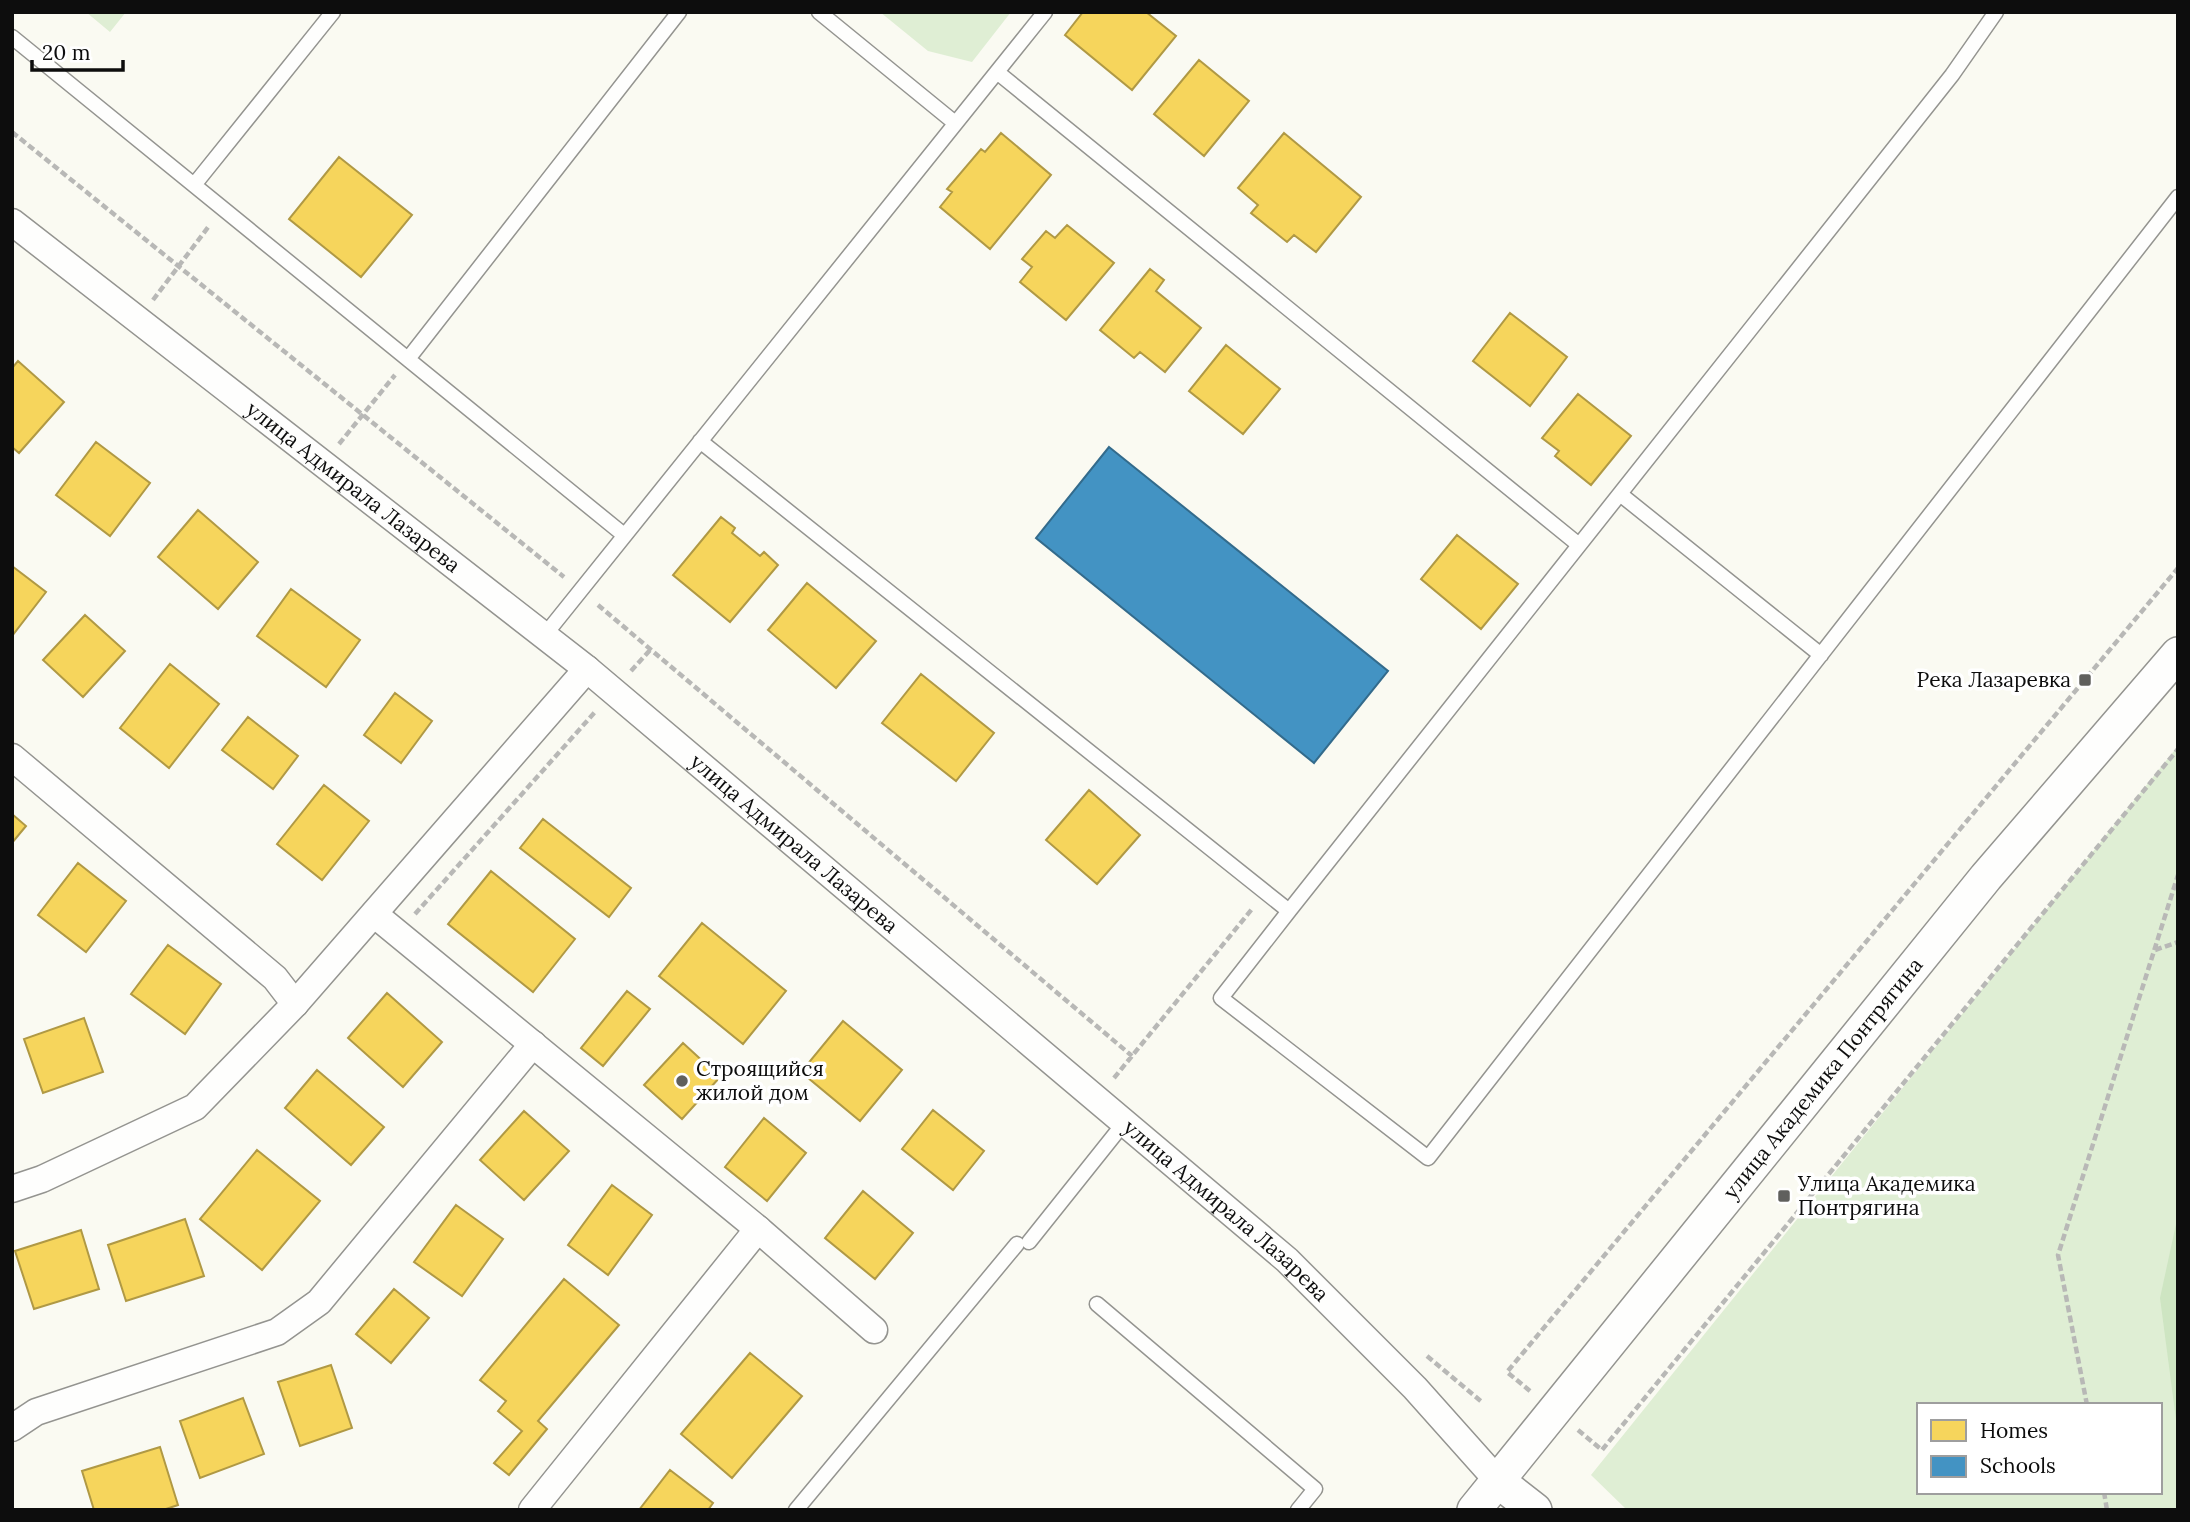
<svg xmlns="http://www.w3.org/2000/svg" width="2190" height="1522" viewBox="0 0 2190 1522" font-family="Lora,serif">
<style>
.green{fill:#dfeed4;fill-rule:evenodd}
.forest{fill:#cee5c2}
.homes{fill:#f6d55c;stroke:#b09944;stroke-width:2}
.schools{fill:#4393c3;stroke:#336b8c;stroke-width:2}
.lines{fill:none;stroke-linecap:round;stroke-linejoin:round}
.service-casing{stroke:#949490;stroke-width:17}
.minor-casing{stroke:#949490;stroke-width:29}
.tertiary-casing{stroke:#949490;stroke-width:36}
.path{stroke:#b8b8b6;stroke-width:4.5;stroke-dasharray:7 3.5;stroke-linecap:butt}
.service{stroke:#fefefd;stroke-width:14}
.minor{stroke:#fefefd;stroke-width:26}
.tertiary{stroke:#fefefd;stroke-width:33}
.poi-dot{fill:#60605d;stroke:#fff;stroke-width:2.5}
.labels{text-anchor:middle;stroke-width:7;stroke-linejoin:round;paint-order:stroke}
.street-label{font-size:21px;fill:#0d0d0d;stroke:#fff}
.poi-label{font-size:21px;fill:#0d0d0d;stroke:#fff;text-anchor:start}
</style>
<rect width="100%" height="100%" fill="#fafaf2"/>
<!-- green -->
<path class="green" d="M86 12H126L110 32Z
M880 12H1011L972 62 928 51Z
M2178 746V1510H1627L1591 1475ZM1919 1405H2160V1492H1919Z"/>
<!-- forest -->
<path class="forest" d="M2178 1215V1435L2160 1298Z"/>
<!-- homes -->
<path class="homes" d="M1083 12H1146L1176 36 1132 90 1065 35Z
M1199 60 1249 101 1204 156 1154 114Z
M1001 133 1051 175 990 249 940 207 952 192 947 189 981 149 985 152Z
M1284 133 1361 197 1316 252 1294 235 1287 242 1251 213 1258 205 1238 188Z
M339 157 412 215 361 277 289 219Z
M1067 225 1114 263 1066 320 1020 282 1032 267 1022 259 1046 231 1055 238Z
M1150 269 1164 280 1156 291 1201 328 1165 372 1140 352 1134 358 1100 330Z
M1510 313 1567 357 1530 406 1473 361Z
M1226 345 1280 389 1243 434 1189 391Z
M18 361 64 402 19 453 12 447V368Z
M1578 394 1631 436 1591 485 1555 456 1559 451 1542 438Z
M96 442 150 483 110 536 56 495Z
M198 510 258 562 218 609 158 557Z
M721 517 735 528 732 533 760 556 764 552 778 565 730 622 673 575Z
M1457 535 1518 584 1481 629 1421 579Z
M12 566 46 592 12 636Z
M807 583 876 641 836 688 768 630Z
M291 589 360 640 326 687 257 636Z
M85 615 125 651 83 697 43 660Z
M170 664 219 704 169 768 120 728Z
M921 674 994 733 956 781 882 723Z
M395 693 432 721 401 763 364 735Z
M248 717 298 756 273 789 222 750Z
M324 785 369 821 322 880 277 844Z
M1089 790 1140 835 1097 884 1046 840Z
M12 814 26 826 12 843Z
M543 819 631 888 609 917 520 848Z
M78 863 126 901 86 952 38 915Z
M491 871 575 939 533 992 448 924Z
M702 923 786 991 743 1044 659 976Z
M168 945 221 984 185 1034 131 994Z
M627 991 650 1009 603 1066 581 1048Z
M387 993 442 1042 403 1087 348 1038Z
M84 1018 103 1072 43 1093 24 1039Z
M843 1021 902 1070 860 1121 801 1072Z
M683 1043 720 1077 682 1119 644 1085Z
M317 1070 384 1127 351 1165 285 1108Z
M933 1110 984 1151 953 1190 902 1149Z
M524 1111 569 1151 524 1200 480 1160Z
M764 1118 806 1153 767 1201 725 1167Z
M257 1150 320 1201 262 1270 200 1219Z
M612 1185 652 1215 608 1275 568 1245Z
M863 1191 913 1233 875 1279 825 1238Z
M456 1205 503 1239 462 1296 414 1262Z
M185 1219 204 1276 126 1301 108 1245Z
M81 1230 99 1289 34 1309 15 1251Z
M564 1279 619 1325 538 1421 547 1429 509 1475 494 1463 522 1431 498 1411 506 1401 480 1380Z
M394 1289 429 1318 391 1363 356 1334Z
M750 1353 802 1396 732 1478 681 1434Z
M331 1365 352 1428 300 1446 278 1382Z
M243 1398 264 1454 200 1478 180 1421Z
M160 1447 178 1505 163 1510H94L82 1471Z
M670 1470 713 1503 708 1510H639Z"/>
<!-- schools -->
<path class="schools" d="M1109 447 1388 671 1314 763 1036 538Z"/>
<g class="lines">
<!-- service casing -->
<g class="service-casing">
<path id="service" d="M819 12 955 123
M12 37 624 535
M997 72 1579 545
M194 185 333 12
M408 359 679 12
M700 441 1289 911 1952 75 1996 12
M1620 494 1821 655
M544 636 1045 12
M1289 911 1221 998 1428 1158 2178 197
M1029 1242 1124 1123
M1097 1304 1315 1489 1298 1510
M796 1510 1017 1244"/>
</g>
<!-- minor casing -->
<g class="minor-casing">
<g id="minor">
<path id="s1" d="M12 222 587 669 1287 1260 1415 1388 1498 1481"/>
<path d="M12 757 275 978 295 1004"/>
<path d="M374 914 758 1229 874 1330"/>
<path d="M12 1189 42 1179 195 1107 295 1004 587 669"/>
<path d="M12 1428 36 1412 277 1332 319 1302 533 1044"/>
<path d="M532 1510 758 1229"/>
</g>
</g>
<!-- tertiary casing -->
<g class="tertiary-casing">
<g id="tertiary">
<path d="M1498 1481 1535 1510"/>
<path id="s2" d="M1474 1510 1986 877 2178 654"/>
</g>
</g>
<!-- path -->
<path class="path" d="M12 132 564 577
M153 300 209 226
M339 444 395 375
M598 605 1132 1056
M631 671 651 649
M415 914 595 712
M2155 950 2178 942
M1114 1078 1252 909
M1427 1356 1482 1402
M1530 1391 1507 1372 2178 568
M2087 1405 2058 1255 2178 875
M1578 1430 1602 1450 2178 749
M2104 1492 2107 1510"/>
<!-- service -->
<use href="#service" class="service"/>
<!-- minor -->
<use href="#minor" class="minor"/>
<!-- tertiary -->
<use href="#tertiary" class="tertiary"/>
</g>
<!-- markers -->
<g class="poi-dot">
<rect x="2078" y="673" width="14" height="14" rx="3.5"/>
<circle cx="682" cy="1081" r="7"/>
<rect x="1777" y="1189" width="14" height="14" rx="3.5"/>
</g>
<g class="labels">
<!-- street labels -->
<g class="street-label">
<text dy="7" stroke="none"><textPath href="#s1" startOffset="432">улица Адмирала Лазарева</textPath></text>
<text dy="7" stroke="none"><textPath href="#s1" startOffset="999">улица Адмирала Лазарева</textPath></text>
<text dy="7" stroke="none"><textPath href="#s2" startOffset="555">улица Академика Понтрягина</textPath></text>
<text dy="7" stroke="none"><textPath href="#s1" startOffset="1566">улица Адмирала Лазарева</textPath></text>
</g>
<!-- poi labels -->
<g class="poi-label">
<text x="2071" y="687" text-anchor="end">Река Лазаревка</text>
<text x="696" y="1076">Строящийся<tspan x="696" dy="24">жилой дом</tspan></text>
<text x="1798" y="1191">Улица Академика<tspan x="1798" dy="24">Понтрягина</tspan></text>
</g>
</g>
<!-- border -->
<rect width="2190" height="1522" fill="none" stroke="#0d0d0d" stroke-width="28"/>
<!-- legend -->
<rect x="1917" y="1403" width="245" height="91" fill="#ffffff" stroke="#9e9e9e" stroke-width="2"/>
<rect x="1931" y="1420" width="35" height="21" fill="#f6d55c" stroke="#9e9e9e" stroke-width="2"/>
<text x="1980" y="1438" font-size="21" fill="#0d0d0d">Homes</text>
<rect x="1931" y="1456" width="35" height="21" fill="#4393c3" stroke="#9e9e9e" stroke-width="2"/>
<text x="1980" y="1473" font-size="21" fill="#0d0d0d">Schools</text>
<!-- scale -->
<path d="M32 60v10h91v-10" fill="none" stroke="#0d0d0d" stroke-width="3.5"/>
<text x="42" y="60" font-size="21" fill="#0d0d0d" stroke="#ffffff" stroke-width="5" paint-order="stroke">20 m</text>
</svg>
